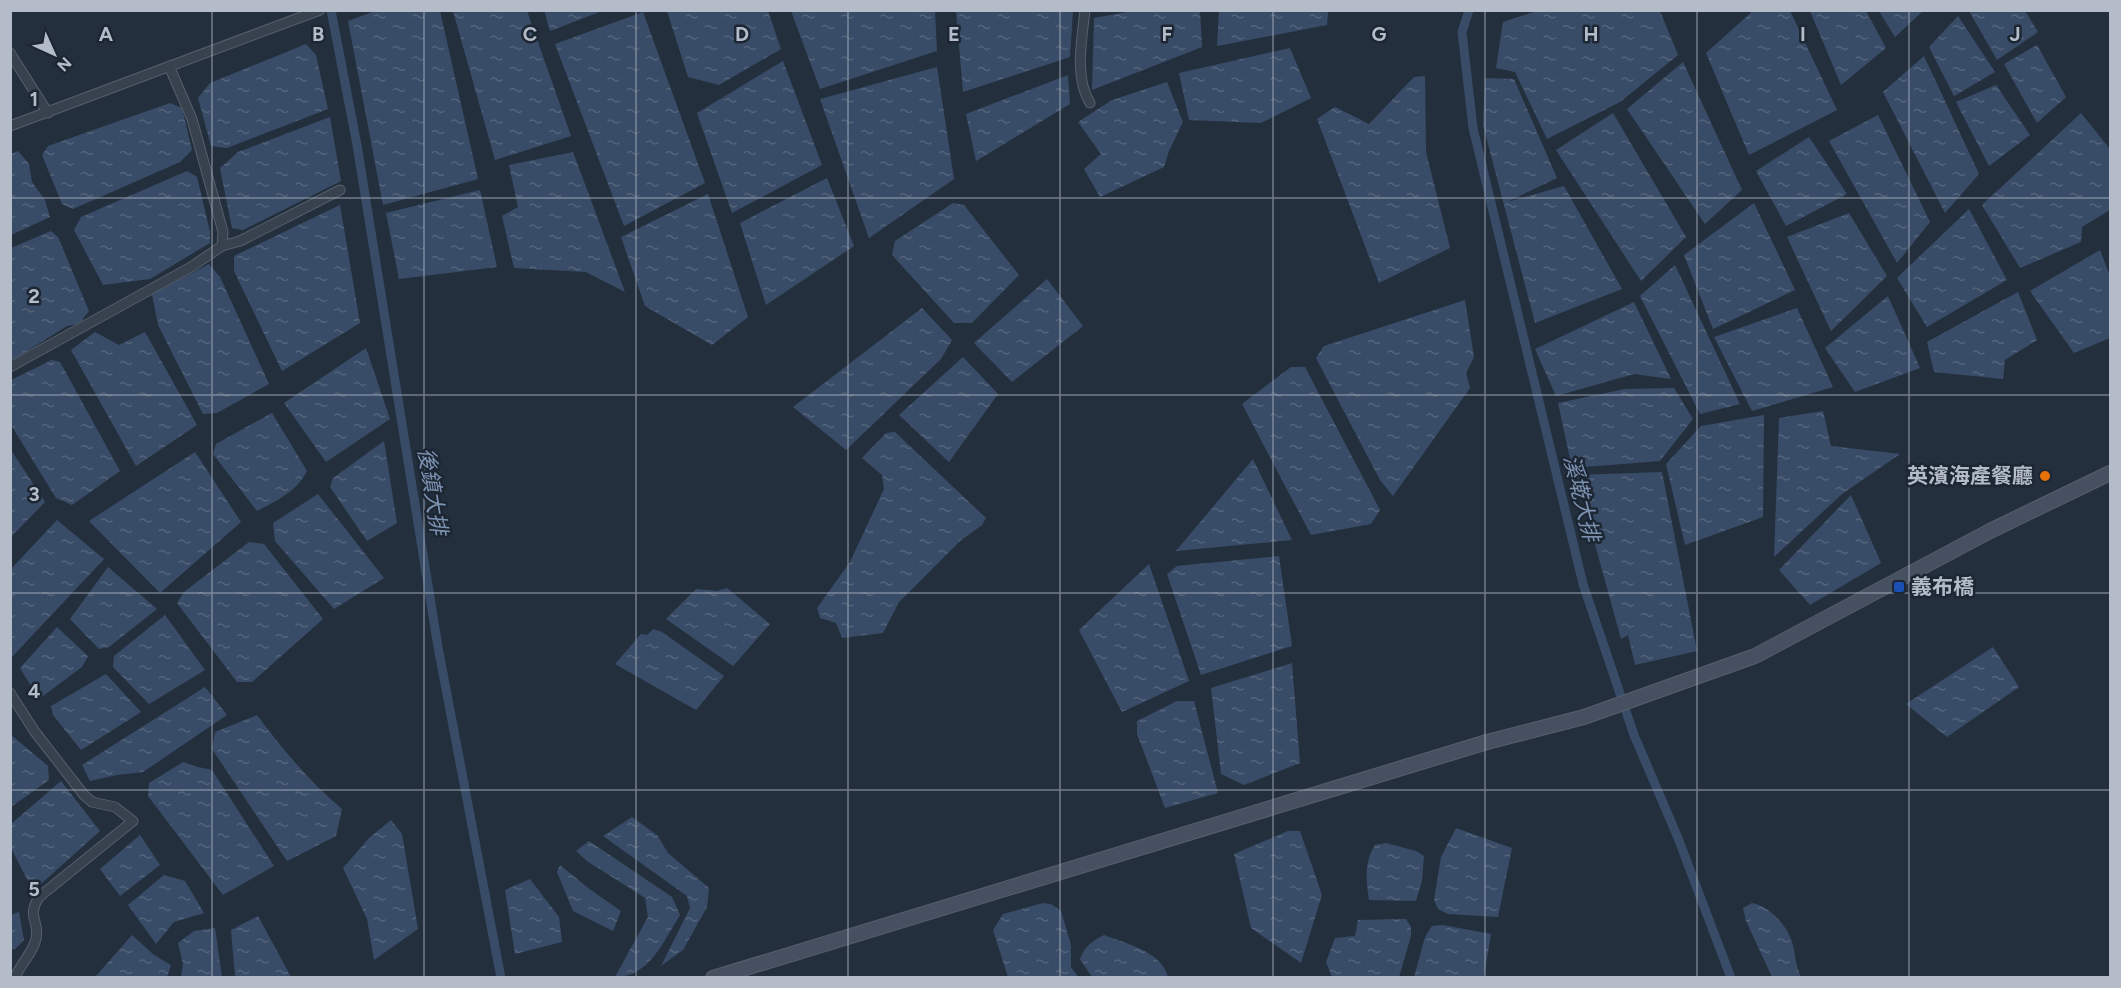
<svg xmlns="http://www.w3.org/2000/svg" width="2121" height="988" viewBox="0 0 2121 988" font-family="Figtree,'Noto Sans TC',sans-serif">
<style>
.water{fill:url(#water-ripples)}
.lines{fill:none;stroke-linecap:round;stroke-linejoin:round}
.canal{stroke:#394c67;stroke-width:9}
.minor-casing{stroke:#565f6c;stroke-width:11}
.secondary-casing{stroke:#565f6c;stroke-width:16}
.minor{stroke:#38414e;stroke-width:9}
.secondary{stroke:#465061;stroke-width:14}
.grid{fill:none;stroke:#b4bcc9;stroke-width:1.5;stroke-opacity:0.55}
.food-dot{fill:#e8710a;stroke:#1d2633;stroke-width:2}
.transit-dot{fill:#1a4fb4;stroke:#1d2633;stroke-width:2}
.labels{text-anchor:middle;stroke-width:5;stroke-linejoin:round;paint-order:stroke}
.poi-label{font-size:21px;font-weight:bold;fill:#b4bcc9;stroke:#1d2633;text-anchor:end}
.water-label{font-size:22px;font-style:italic;fill:#7c92b1;stroke:#1d2633}
.grid-label{font-size:20px;text-anchor:middle;font-weight:bold;fill:#b4bcc9;stroke:#1d2633;stroke-width:5;stroke-linejoin:round;paint-order:stroke}
</style>
<defs>
<pattern id="water-ripples" width="26" height="14" patternUnits="userSpaceOnUse" patternTransform="scale(1.5)"><rect width="26" height="14" fill="#394c67"/><path d="M2 4q2-2 4 0t4 0M15 11q2-2 4 0t4 0" fill="none" stroke="#53647b"/></pattern>
</defs>
<rect width="100%" height="100%" fill="#242f3e"/>
<!-- water -->
<path class="water" d="M378 10 440 11 478 179 383 205 348 21Z
M544 10H602V11L550 31Z
M1138 10 1200 11 1202 47 1092 90 1094 18Z
M1754 10 1790 11 1837 110 1749 155 1706 53Z
M453 11H527L571 136 495 160Z
M667 11H768L781 49 719 85 688 77Z
M791 11H935L937 51 820 89Z
M956 11H1073L1070 57 963 92Z
M1219 11H1328L1327 25 1217 46Z
M1537 11H1660L1678 55 1620 102 1547 139 1515 72 1496 68 1503 22Z
M1810 11H1866L1886 48 1841 85Z
M1879 11H1923L1895 37Z
M1969 11H2025L2038 32 1997 60Z
M643 12 705 183 624 226 555 44Z
M1958 16 1995 72 1954 96 1929 47Z
M306 44 316 55 328 109 227 148 211 146 198 98 210 83Z
M2037 45 2066 97 2037 123 2004 64Z
M1290 48 1311 98 1261 123 1189 120 1179 73Z
M1924 56 1979 174 1945 213 1883 92Z
M783 61 822 165 732 213 697 113Z
M1683 62 1742 190 1705 224 1627 109Z
M937 67 954 179 869 238 820 99Z
M1068 75 1070 104 976 161 966 114Z
M1425 76 1426 152 1450 248 1379 283 1317 119 1335 107 1369 124 1414 77Z
M1485 78 1514 79 1557 178 1507 202 1564 186 1622 289 1535 323 1483 125Z
M1167 82 1183 122 1169 151 1164 167 1100 197 1084 169 1101 154 1078 122 1112 100Z
M1996 85 2030 135 1989 166 1956 102Z
M170 103 182 108 192 150 180 162 73 209 62 204 42 155 48 146Z
M1613 113 1686 237 1641 281 1556 150Z
M2081 113 2110 149V210L2082 227 2081 242 2020 268 1982 205Z
M1878 115 1930 222 1897 263 1829 141Z
M330 117 341 181 243 230 232 228 220 168 238 152Z
M1809 137 1847 194 1786 226 1756 171Z
M18 151 29 164 32 182 45 200 50 217 11 235V154Z
M573 152 625 292 586 272 514 268 502 216 518 207 509 165Z
M187 171 197 177 210 232V243L150 279 103 285 74 230 81 217Z
M827 178 854 246 766 305 740 223Z
M480 190 497 267 399 279 386 213Z
M708 194 748 317 712 345 645 306 621 237Z
M953 203 964 205 1019 275 972 323H954L892 255 895 241Z
M1754 203 1795 290 1713 329 1684 255Z
M340 205 360 323 282 371 234 271V256Z
M1969 209 2007 280 1927 327 1897 278Z
M1849 213 1887 276 1831 331 1787 237Z
M51 231 58 237 89 311 79 324 67 326 11 361V248Z
M2100 250 2110 276V338L2074 353 2030 291Z
M209 264 220 277 269 384 217 413 203 414 158 325 152 294Z
M1675 265 1740 404 1700 414 1640 296Z
M1047 279 1083 326 1012 382 974 343Z
M2018 292 2037 340 2005 360 2003 379 1934 372 1927 342Z
M1888 296 1920 368 1855 392 1825 348Z
M1465 300 1474 357 1466 373 1470 388 1393 496 1380 480 1316 358 1324 346Z
M1634 302 1671 379 1634 374 1556 396 1535 349Z
M922 308 952 340 941 359 846 450 793 407Z
M1797 308 1833 387 1752 411 1714 337Z
M95 332 119 345 145 332 197 425 136 466 71 350Z
M366 348 390 419 326 462 284 403Z
M963 357 998 394 949 462 899 415Z
M52 360 60 362 120 471 72 505 56 498 11 425V380Z
M1291 367H1305L1380 510 1371 524 1311 535 1242 404Z
M1674 388 1693 419 1660 461 1572 468 1558 403 1625 389Z
M1823 411 1831 446 1900 454 1842 494 1774 557 1779 418Z
M272 413 307 471C296 492 278 500 257 511L213 454 216 444Z
M1764 415 1763 517 1685 545 1666 464 1701 426Z
M895 432 986 518 982 525 960 541 899 602 883 633 842 638 836 623 820 618 817 608 850 562 884 489 882 475 862 458 886 433Z
M384 441 397 523 367 541 330 487 333 478Z
M11 450 45 502 11 537H10Z
M195 452 241 522 160 593 89 521Z
M1253 459 1292 540 1176 551Z
M1662 472 1697 651 1635 665 1628 635 1621 639 1576 475Z
M318 494 384 578 334 609 275 541 273 523Z
M1851 495 1881 563 1810 605 1779 570Z
M57 520 104 559 11 658V569Z
M249 542 264 544 323 619 252 682H237L177 603 184 592Z
M1279 556 1292 646 1201 675 1167 574 1177 566Z
M1149 564 1189 681 1122 712 1079 630Z
M108 567 157 609 109 647 99 649 70 619Z
M727 588 770 624 733 666 666 619 696 589 717 591Z
M165 615 205 670 149 704 113 667 114 656Z
M57 627 88 656 82 667 39 699 20 668Z
M653 629 662 632 724 676 696 710 615 664 641 634 647 635Z
M1993 647 2019 687 1947 737 1906 704Z
M1292 663 1300 763 1244 785 1221 774 1211 688Z
M106 674 141 712 81 750 53 715 51 706Z
M205 687 227 715 143 772 117 775 90 781 82 765Z
M1177 701H1194L1218 793 1165 808 1137 734V721Z
M257 715C283 750 309 781 342 809L336 836 287 861 212 749 215 732Z
M10 734 48 766 49 780 11 807Z
M183 762 198 767 212 770 274 866 223 895 148 796 149 783Z
M61 781 100 831 33 891 11 848V824Z
M632 817 657 835 668 853 709 888 707 907 683 950 661 966 690 908 687 896 603 836Z
M391 820 402 834 418 929 374 960 367 919 343 868 369 838Z
M1456 828 1512 848 1498 917 1448 914 1438 909 1434 900 1441 857Z
M1288 831H1300L1322 895 1301 963 1251 928 1234 854Z
M140 835 160 865 120 896 100 869Z
M589 841 672 897 680 915C664 940 649 978 615 977L648 917 645 898 587 861 576 851Z
M1386 843 1416 851 1424 856 1422 881 1416 901 1369 900C1366 881 1364 862 1375 845Z
M560 865 588 888 621 911 613 931 573 911 557 872Z
M164 875 185 881 204 913 174 922 156 944 128 905Z
M530 879 559 917 562 942 515 954 505 890Z
M1043 903 1051 904 1061 911 1071 945V967L1078 977H1008L993 930 1003 914Z
M1752 903C1771 907 1788 926 1793 945 1796 958 1795 964 1801 977H1772L1746 921 1743 908Z
M19 912 24 940 15 949 11 950V915Z
M258 916 291 977H235L231 930Z
M1406 919 1411 927V936L1399 977H1332L1326 962 1335 938 1355 936 1358 920Z
M1443 925 1491 934 1484 977H1414L1425 937 1432 926Z
M215 928 222 977H181L183 964 178 943 194 931Z
M132 935 154 955 171 965 167 977H95Z
M1104 935C1127 944 1161 951 1168 977H1092L1080 959C1084 947 1093 940 1104 935Z"/>
<g class="lines">
<!-- canal -->
<path class="canal" d="M331 10 357 145 438 647 501 978
M1469 10 1462 32 1473 128 1583 584 1634 735 1678 838 1731 978"/>
<!-- minor casing -->
<g class="minor-casing">
<path id="minor" d="M1085 10C1082 39 1074 77 1090 103
M10 53 48 113
M169 66 192 119 223 232 222 246
M10 126 320 10
M10 367 191 267 222 246 240 241 340 190
M10 693 35 732 84 795 92 802 115 807 133 821 39 897C26 918 40 920 36 939 33 953 20 964 15 978"/>
</g>
<!-- secondary casing -->
<g class="secondary-casing">
<path id="secondary" d="M713 978 1487 742 1584 717 1755 656 1990 531 2110 473"/>
</g>
<!-- minor -->
<use href="#minor" class="minor"/>
<!-- secondary -->
<use href="#secondary" class="secondary"/>
</g>
<!-- grid -->
<path class="grid" d="M212 10V978M424 10V978M636 10V978M848 10V978M1060 10V978M1273 10V978M1485 10V978M1697 10V978M1909 10V978M10 198H2110M10 395H2110M10 593H2110M10 790H2110"/>
<!-- markers -->
<circle class="food-dot" cx="2045" cy="476" r="6"/>
<rect class="transit-dot" x="1893" y="581" width="12" height="12" rx="3"/>
<g class="labels">
<!-- poi labels -->
<g class="poi-label">
<text x="2033" y="483">英濱海產餐廳</text>
<text x="1911" y="594" text-anchor="start">義布橋</text>
</g>
<!-- water labels -->
<g class="water-label">
<text transform="translate(433 491) rotate(81)" y="8">後鎮大排</text>
<text transform="translate(1582 498) rotate(76)" y="8">溪墘大排</text>
</g>
</g>
<g class="grid-label">
<text x="106" y="41">A</text>
<text x="318" y="41">B</text>
<text x="530" y="41">C</text>
<text x="742" y="41">D</text>
<text x="954" y="41">E</text>
<text x="1167" y="41">F</text>
<text x="1379" y="41">G</text>
<text x="1591" y="41">H</text>
<text x="1803" y="41">I</text>
<text x="2015" y="41">J</text>
<text x="34" y="106">1</text>
<text x="34" y="303">2</text>
<text x="34" y="501">3</text>
<text x="34" y="698">4</text>
<text x="34" y="896">5</text>
</g>
<!-- border -->
<rect width="2121" height="988" fill="none" stroke="#b4bcc9" stroke-width="24"/>
<!-- north arrow -->
<g transform="translate(54 54) rotate(135)" stroke="#1d2633" stroke-width="4.5" paint-order="stroke">
<path d="M0-4.5L10 22L0 15L-10 22Z" fill="#b4bcc9"/>
<text y="-9" font-size="16" font-weight="bold" text-anchor="middle" fill="#b4bcc9">N</text>
</g>
</svg>
